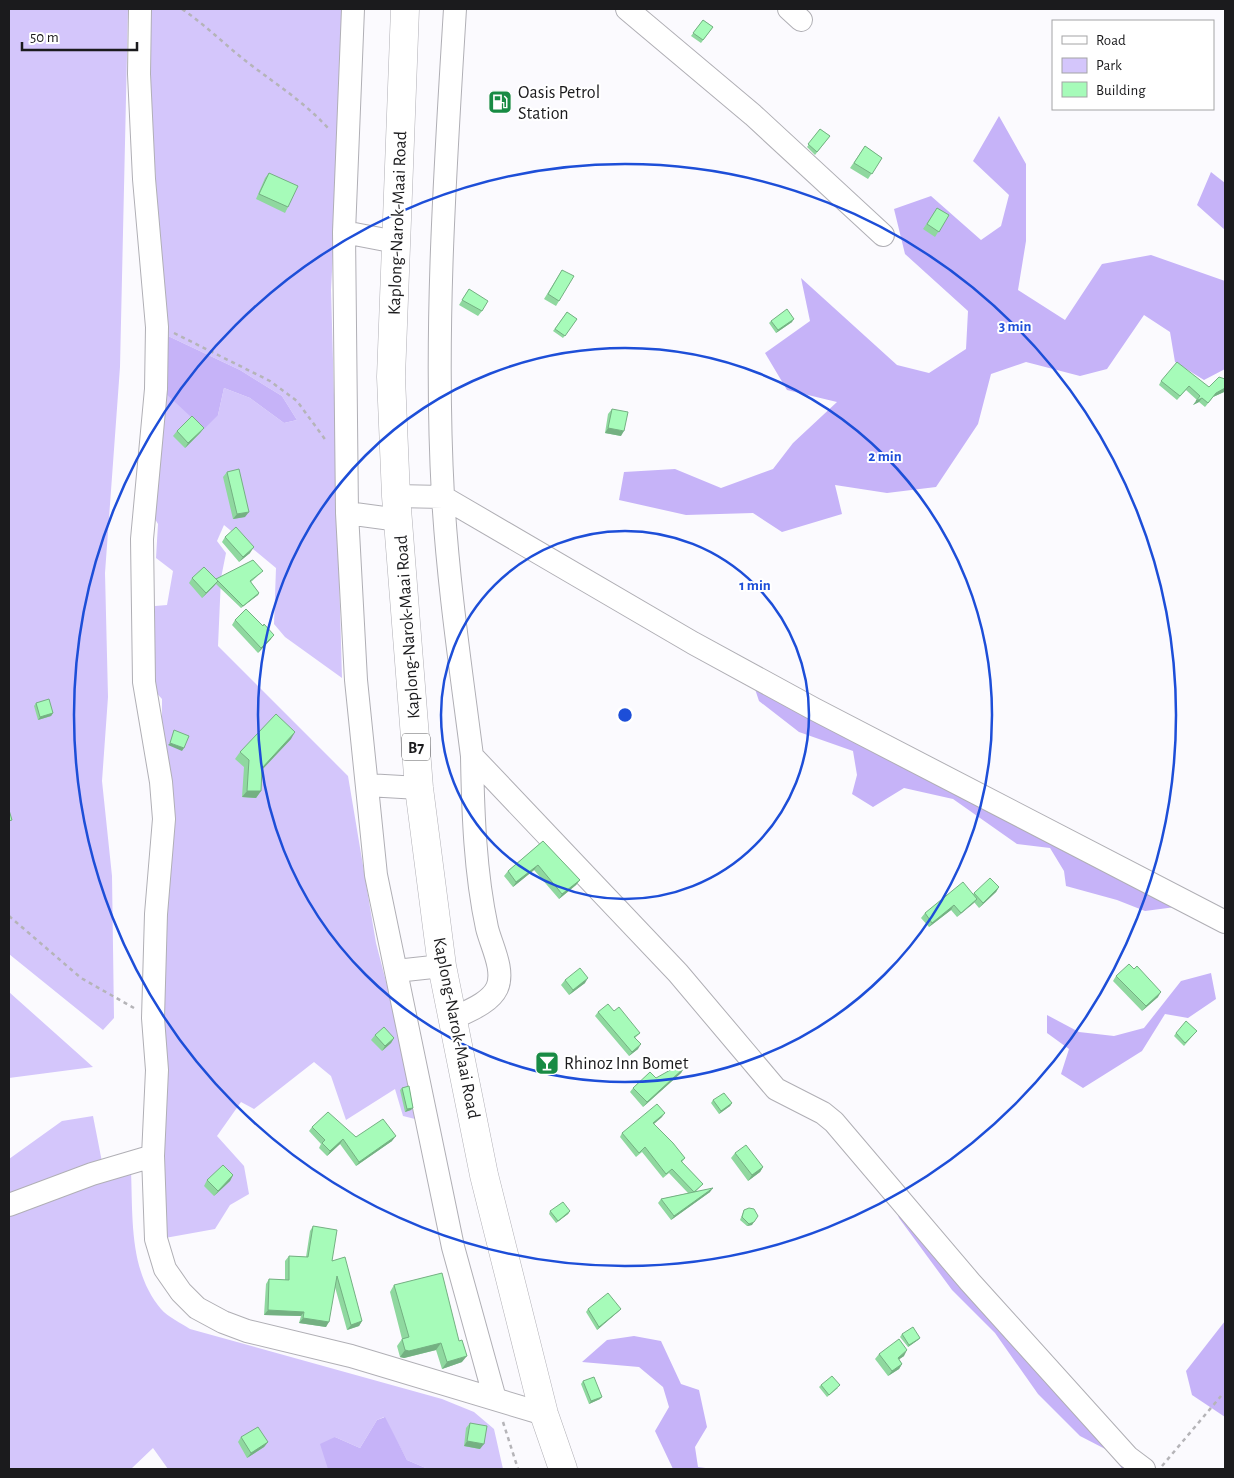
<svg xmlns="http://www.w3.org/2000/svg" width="1234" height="1478" viewBox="0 0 1234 1478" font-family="'Alegreya Sans',sans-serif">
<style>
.green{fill:#d4c6fb}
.forest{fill:#c6b3f8}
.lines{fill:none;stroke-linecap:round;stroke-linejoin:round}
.minor-casing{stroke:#b0afb5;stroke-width:24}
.highway-casing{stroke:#b0afb5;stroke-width:29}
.path{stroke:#b5b4b8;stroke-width:2.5;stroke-dasharray:4 4;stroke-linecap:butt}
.minor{stroke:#fff;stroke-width:22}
.highway{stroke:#fff;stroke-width:28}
.wall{fill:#8fd89f}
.shaded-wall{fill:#74b082}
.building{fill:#a6fbb9;stroke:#74b082}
.ring{fill:none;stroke:#1d4ed8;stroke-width:2.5}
.labels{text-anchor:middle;stroke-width:4;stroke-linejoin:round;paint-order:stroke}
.shield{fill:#fff;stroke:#5f5f61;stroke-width:1}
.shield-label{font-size:16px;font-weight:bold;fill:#1b1b1d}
.poi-label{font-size:18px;fill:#1b1b1d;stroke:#fff;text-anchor:start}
.street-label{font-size:18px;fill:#1b1b1d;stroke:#fff}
.centre{fill:#1d4ed8;stroke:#fff;stroke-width:2.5}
.ring-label{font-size:15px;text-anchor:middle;font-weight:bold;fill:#1d4ed8;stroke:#fff;stroke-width:4;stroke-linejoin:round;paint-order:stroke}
</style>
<rect width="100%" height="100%" fill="#fbfafe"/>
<!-- green -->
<path class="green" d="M9 9H128L120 367 105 573 108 697 102 781 112 876 114 1018 103 1030 9 954Z
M151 9H346L331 290 342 678 285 637 274 624 276 568 224 525 217 541 226 553 221 578 218 646 348 776 376 943 419 1109 415 1119 403 1116 395 1089 346 1120 331 1076 314 1062 254 1109 241 1102 217 1136 244 1166 249 1194 230 1205 215 1229 165 1238 160 1165 162 699 151 687 155 606 167 605 173 571 156 558 158 524 152 514 162 390 218 415 224 388 250 398 284 423 297 420 282 396 240 370 166 335 149 78Z
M9 992 93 1067 9 1078Z
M93 1116 102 1162 9 1198V1159L62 1121Z
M131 1171C133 1218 129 1271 161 1309 168 1317 181 1323 190 1329L442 1399 474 1412 494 1429 503 1469H428L407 1460 384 1417 377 1420 360 1448 335 1437 328 1469H168L153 1448 131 1469H9V1213Z"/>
<!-- forest -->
<path class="forest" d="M999 116 1026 164V241L1018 290 1065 320 1102 264 1151 255 1225 281V369L1204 380 1175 362 1170 332 1144 315 1107 369 1080 376 1026 362 991 374 978 424 936 487 887 493 835 485 842 514 782 532 753 513 686 515 619 500 624 472 675 469 721 488 773 469 793 443 837 402 787 390 765 353 810 321 801 278 897 365 929 373 966 349 968 311 905 254 894 209 931 196 981 240 1001 226 1009 195 973 161Z
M1211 172 1225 183V230L1197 205Z
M166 335 240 370 282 396 297 420 284 423 250 398 224 388 218 415 204 429 162 390Z
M753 683 1183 906 1145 911 1117 900 1066 886 1064 871 1050 848 1017 844 953 799 904 788 873 807 852 794 857 775 853 751 799 732 759 701Z
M1211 973 1216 999 1188 1018 1165 1014 1142 1051 1083 1088 1061 1074 1069 1049 1047 1033V1015L1079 1032 1114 1036 1144 1028 1181 981Z
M888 1188 1138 1469H1122L1111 1452 1080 1436 1038 1394 995 1333 952 1290 899 1218Z
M1225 1321V1417L1192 1395 1186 1371Z
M634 1336 661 1341 681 1384 699 1390 707 1427 695 1447 698 1467 713 1469H673L655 1431 669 1407 663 1387 639 1367 582 1362 607 1340Z
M385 1417 407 1460 428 1469H328L320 1444 335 1437 360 1448 377 1420Z"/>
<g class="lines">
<!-- minor casing -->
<g class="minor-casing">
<path id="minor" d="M140 9 139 74 144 179 157 327 156 389 142 539 144 682 161 782 164 819 156 914 153 1018 157 1070 153 1156 156 1239 165 1269 181 1292 197 1308 223 1322 247 1331 351 1356 544 1414
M353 9 344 232 347 513 356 680 376 875 453 1247 495 1399
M627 9 753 115 883 235
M789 9 801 20
M344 232 396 242
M396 496 443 497 693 643 814 709 1225 922
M347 513 399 520
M472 756 678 973 776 1089 823 1113 834 1122 970 1282 1128 1457 1144 1469
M367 785 419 788
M396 971 442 966
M454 1018C468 1011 490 1003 497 988 505 970 491 945 487 928 475 872 473 813 472 756 461 670 448 583 443 496 434 334 445 171 455 9
M9 1205 92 1174 153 1156"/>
</g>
<!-- highway casing -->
<g class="highway-casing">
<path id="highway" d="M405 9 391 377 396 496 419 788 442 966 484 1175 544 1414 563 1469"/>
</g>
<!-- path -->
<path class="path" d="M182 9C207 26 227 47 251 65 280 87 304 102 329 129
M174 333 270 381 297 401 327 442
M9 916 81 978 134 1008
M503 1422 518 1469
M1162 1466 1221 1396"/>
<!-- minor -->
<use href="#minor" class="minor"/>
<!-- highway -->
<use href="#highway" class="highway"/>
</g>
<!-- wall -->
<path class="wall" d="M703 20 713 27 701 43 691 36Z
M820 129 830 136 815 155 807 147Z
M865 146 882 158 868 179 850 168Z
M269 173 288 207 285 213 256 199 265 178Z
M937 208 949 215 935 237 923 229Z
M562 270 559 301 556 306 544 299Z
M469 289 482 311 478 316 459 305Z
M567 312 577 319 563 338 553 331Z
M771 321 792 322 776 333 769 323Z
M1225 379V390L1224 392 1213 397 1205 407 1199 402 1193 405 1197 400 1186 390 1177 400 1159 385 1161 381 1209 387Z
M612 409 621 436 605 433 608 414Z
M204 428 200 433 185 448 173 436 177 431Z
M227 472 245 517 233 519 223 477Z
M225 537 250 553 239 562 222 542Z
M261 573 251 582 259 593 258 595 241 608 216 584 202 598 189 583 192 578 216 579Z
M235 620 271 639 258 653 232 625Z
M36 703 53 713 51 716 38 720 34 706Z
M291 739 262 770 261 791 256 798 242 797 244 767 235 759 240 752Z
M543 841 580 880 576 885 559 899 534 870 513 887 504 876 508 871Z
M999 887 996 892 979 908 974 902 957 917 951 910 929 927 921 918 925 913 973 894 974 893Z
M1116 976 1158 997 1142 1011 1113 981Z
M565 980 585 983 569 995 561 985Z
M614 1011 640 1033 635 1038 638 1049 629 1056 595 1016 598 1012Z
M1197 1031 1184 1046 1174 1036 1176 1033Z
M375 1035 394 1038 391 1043 382 1051 371 1040Z
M684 1068 681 1073 643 1107 630 1092 633 1088 656 1078Z
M402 1088 411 1110 405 1112 400 1090Z
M713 1100 732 1103 730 1106 719 1114 711 1103Z
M662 1117 654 1124 685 1158 682 1162 703 1184 696 1191 710 1192 671 1220 658 1203 661 1199 688 1193 669 1173 663 1178 642 1152 636 1157 620 1137 622 1133Z
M312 1127 356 1137 392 1141 356 1166 340 1144 327 1156 319 1148 321 1144 309 1131Z
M735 1153 763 1167 760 1172 748 1181 731 1158Z
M233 1175 230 1181 214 1196 204 1186 207 1180Z
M744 1210 752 1225 747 1226 740 1220Z
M550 1211H570L568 1214 556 1223 549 1214Z
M313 1226 362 1321 359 1326 347 1330 335 1287 326 1327 299 1323 301 1316 264 1315 266 1284 269 1279 285 1280V1261L289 1256 306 1257 310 1231Z
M394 1285 462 1362 442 1369 436 1350 404 1358 400 1357 397 1346 402 1339 390 1292Z
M588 1309H621L619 1311 597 1330 586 1312Z
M902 1334 920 1338 918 1340 908 1347 900 1337Z
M879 1354 904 1356 899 1359 902 1364 899 1369 888 1376 875 1359Z
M583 1381 600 1399 589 1404 581 1384Z
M821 1385 838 1388 827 1397 819 1387Z
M470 1423 480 1449 464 1446 466 1428Z
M241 1437 268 1442 264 1447 247 1458 238 1442Z"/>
<!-- shaded-wall -->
<path class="shaded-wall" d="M794 319 792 322 776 333 778 330Z
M1225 388 1224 392 1213 397 1205 407 1216 393Z
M1202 398 1199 402 1193 405 1196 401Z
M204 428 200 433 185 448 188 443Z
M608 428 624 431 621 436 605 433Z
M249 512 245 517 233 519 237 514Z
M254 547 250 553 239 562 243 557Z
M218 581 214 586 202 598 206 593Z
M259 593 258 595 241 608 243 606Z
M274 635 271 639 258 653 261 648Z
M53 713 51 716 38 720 40 717Z
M295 732 291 739 257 775 262 768Z
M170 743 184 748 182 751 168 745Z
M247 791H261L256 798 242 797Z
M538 865 534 870 513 887 516 882Z
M580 880 576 885 559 899 562 894Z
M999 887 996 892 979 908 983 903Z
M977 899 974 903 957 917 961 913Z
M954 905 951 910 929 927 932 923Z
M588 978 585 983 569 995 573 990Z
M1161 992 1158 997 1142 1011 1146 1006Z
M394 1038 391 1043 382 1051 385 1046Z
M641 1044 638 1049 629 1056 632 1052Z
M684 1068 681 1073 643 1107 647 1102Z
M732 1103 730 1106 719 1114 721 1111Z
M413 1108 411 1110 405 1112 407 1109Z
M665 1113 662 1117 650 1127 653 1123Z
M396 1136 392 1141 356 1166 359 1162Z
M343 1139 340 1144 327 1156 330 1151Z
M763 1167 760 1172 748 1181 752 1175Z
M233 1175 230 1181 214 1196 218 1191Z
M713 1188 710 1192 671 1220 674 1216Z
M570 1211 568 1214 556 1223 558 1221Z
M754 1222 752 1225 747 1226 749 1224Z
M621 1309 619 1311 597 1330 599 1327Z
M268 1310 304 1312 301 1316 264 1315Z
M303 1318 329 1322 326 1327 299 1323Z
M362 1321 359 1326 347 1330 351 1325Z
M920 1338 918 1340 908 1347 909 1345Z
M441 1343 436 1350 404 1358 400 1357 405 1350Z
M907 1350 904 1356 894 1363 898 1358Z
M467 1356 462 1362 442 1369 447 1362Z
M902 1364 899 1369 888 1376 892 1371Z
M602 1397 600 1399 589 1404 591 1401Z
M467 1441 484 1444 480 1449 464 1446Z
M268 1442 264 1447 247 1458 251 1453Z"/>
<!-- building -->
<path class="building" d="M703 20 713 27 703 40 693 33Z
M820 129 830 136 817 152 808 144Z
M865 146 882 158 872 174 854 163Z
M269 173 298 186 288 207 259 194Z
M937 208 949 215 939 232 927 224Z
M562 270 574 276 559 301 548 294Z
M469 289 488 301 482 311 462 300Z
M787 309 794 319 778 330 771 321Z
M567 312 577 319 565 336 555 329Z
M1177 362 1209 387 1219 377 1225 379V388L1216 393 1208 403 1202 398 1196 401 1200 396 1189 386 1180 396 1161 381Z
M612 409 628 412 624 431 608 428Z
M192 416 204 428 188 443 177 431Z
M239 469 249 512 237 514 227 472Z
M236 527 254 547 243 557 225 537Z
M253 560 263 571 250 581 259 593 243 606 216 579Z
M204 567 218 581 206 593 192 578Z
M246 609 263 626 264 624 274 635 261 648 235 620Z
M49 699 53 713 40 717 36 703Z
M276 714 295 732 262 768 261 791H247L249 760 240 752Z
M174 730 189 736 184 748 170 743Z
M9 810 12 820 9 821Z
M543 841 580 880 562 894 538 865 516 882 508 871Z
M990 878 999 887 983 903 974 893Z
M963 882 977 899 961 913 954 905 932 923 925 913Z
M1129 964 1134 969 1137 966 1161 992 1146 1006 1116 976Z
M580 968 588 978 573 990 565 980Z
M608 1004 614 1011 619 1007 640 1033 634 1037 641 1044 632 1052 598 1012Z
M1186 1021 1197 1031 1185 1043 1176 1033Z
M384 1027 394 1038 385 1046 375 1035Z
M681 1064 684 1068 647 1102 633 1088 650 1072 656 1078Z
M409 1086 413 1108 407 1109 402 1088Z
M724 1093 732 1103 721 1111 713 1100Z
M657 1104 665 1113 653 1123 673 1143 685 1158 681 1161 703 1184 694 1192 713 1188 674 1216 661 1199 694 1192 672 1169 666 1174 645 1147 639 1153 622 1133Z
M328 1112 356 1137 383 1119 396 1136 359 1162 343 1139 330 1151 322 1143 325 1140 312 1127Z
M746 1145 763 1167 752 1175 735 1153Z
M223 1165 233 1175 218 1191 207 1180Z
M563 1202 570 1211 558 1221 550 1211Z
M749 1208 754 1209 758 1216 754 1222 749 1224 742 1217 744 1210Z
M313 1226 337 1230 332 1261 345 1257 362 1321 351 1325 337 1276 329 1322 303 1318 304 1312 268 1310 269 1279 289 1280V1256L308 1257Z
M442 1273 459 1341 462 1340 467 1356 447 1362 441 1343 409 1351 405 1350 402 1339 409 1337 394 1285Z
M608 1293 621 1309 599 1327 588 1309Z
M913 1327 920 1338 909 1345 902 1334Z
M899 1339 907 1350 898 1358 902 1364 892 1371 879 1354Z
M832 1376 840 1385 829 1395 821 1385Z
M594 1377 602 1397 591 1401 583 1381Z
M470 1423 487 1426 484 1444 467 1441Z
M258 1427 268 1442 251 1453 241 1437Z"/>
<!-- distance rings -->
<g class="ring">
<circle cx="625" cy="715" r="184"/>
<circle cx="625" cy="715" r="367"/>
<circle cx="625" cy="715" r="551"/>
</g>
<!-- icons -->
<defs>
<g id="fuel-square" transform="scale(1.25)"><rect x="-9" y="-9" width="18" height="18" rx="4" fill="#188b44" stroke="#fff"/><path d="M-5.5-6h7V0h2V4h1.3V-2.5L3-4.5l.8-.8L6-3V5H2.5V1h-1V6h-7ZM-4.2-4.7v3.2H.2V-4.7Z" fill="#fff"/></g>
<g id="bar-square" transform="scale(1.25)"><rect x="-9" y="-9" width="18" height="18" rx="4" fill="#188b44" stroke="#fff"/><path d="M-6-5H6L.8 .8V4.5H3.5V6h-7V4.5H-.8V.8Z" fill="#fff"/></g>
</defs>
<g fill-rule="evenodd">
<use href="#fuel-square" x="500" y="102"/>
<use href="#bar-square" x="547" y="1063"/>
</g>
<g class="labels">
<!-- shield labels -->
<rect class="shield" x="402" y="733.5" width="28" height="27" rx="4"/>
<g class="shield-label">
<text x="416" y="753">B7</text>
</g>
<!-- poi labels -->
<g class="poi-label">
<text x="518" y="98">Oasis Petrol<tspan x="518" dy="21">Station</tspan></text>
<text x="564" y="1069">Rhinoz Inn Bomet</text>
</g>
<!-- street labels -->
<g class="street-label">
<text transform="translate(397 223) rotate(-88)" y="6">Kaplong-Narok-Maai Road</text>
<text transform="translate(407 627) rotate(-94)" y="6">Kaplong-Narok-Maai Road</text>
<text transform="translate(457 1028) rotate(79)" y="6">Kaplong-Narok-Maai Road</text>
</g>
</g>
<circle cx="625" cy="715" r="8" class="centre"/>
<g class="ring-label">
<text x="1015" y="331">3 min</text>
<text x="885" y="461">2 min</text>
<text x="755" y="590">1 min</text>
</g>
<!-- border -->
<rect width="1234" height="1478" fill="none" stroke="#1b1b1d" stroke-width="20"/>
<!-- legend -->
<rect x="1052" y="20" width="162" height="90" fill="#ffffff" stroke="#a4a4a5"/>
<rect x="1062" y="36" width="25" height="8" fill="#ffffff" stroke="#a4a4a5"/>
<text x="1096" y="45" font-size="15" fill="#1b1b1d">Road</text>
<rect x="1062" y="58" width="25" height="15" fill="#d4c6fb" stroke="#a4a4a5"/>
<text x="1096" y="70" font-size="15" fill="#1b1b1d">Park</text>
<rect x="1062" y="82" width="25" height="15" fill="#a6fbb9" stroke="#a4a4a5"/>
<text x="1096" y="95" font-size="15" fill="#1b1b1d">Building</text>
<!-- scale -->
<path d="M22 42v8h115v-8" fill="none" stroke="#1b1b1d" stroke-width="2.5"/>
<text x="30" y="42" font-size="15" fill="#1b1b1d" stroke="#ffffff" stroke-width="4" paint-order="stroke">50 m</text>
</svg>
